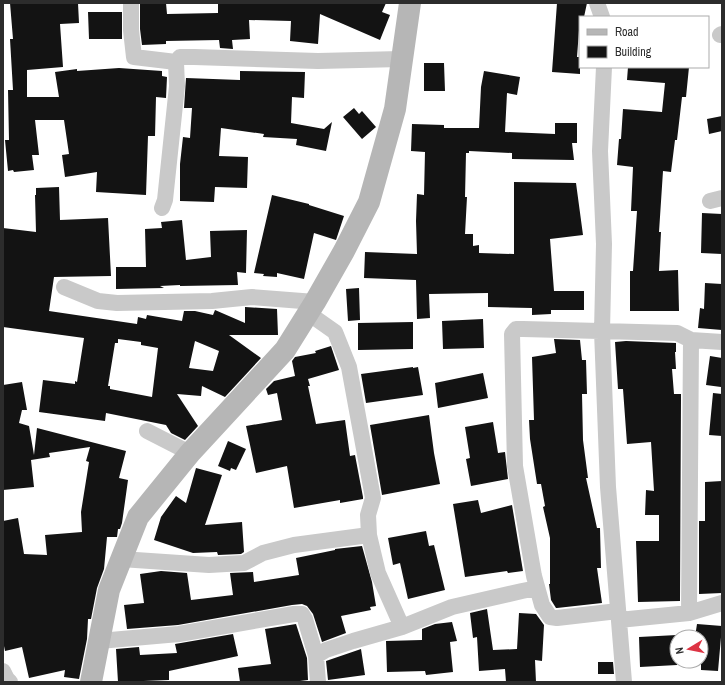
<svg xmlns="http://www.w3.org/2000/svg" width="725" height="685" viewBox="0 0 725 685" font-family="'Archivo Narrow',sans-serif">
<style>
.building{fill:#131313;fill-rule:evenodd}
.lines{fill:none;stroke-linecap:round;stroke-linejoin:round}
.street{stroke:#c9c9c9;stroke-width:16}
.secondary{stroke:#b6b6b6;stroke-width:22}
</style>
<rect width="100%" height="100%" fill="#fff"/>
<!-- building -->
<path class="building" d="M10 3H78L79 23 60 24 63 67 27 70V97H59L55 72 77 69V71L119 68 162 71V76L167 77 166 98 156 97 155 136H148L146 195 96 192 97 172 65 177 62 155 69 154 64 120H35L39 155H32L34 170 14 172 13 170 8 171 5 140H9L8 90H13L10 39H13Z
M140 3H166L167 14 218 13V3H309L327 4V3H386L382 12 390 15 380 40 320 14 318 44 290 41 291 21 249 20 250 39 232 40 233 49 220 48 219 40 166 41V44L142 45 140 29Z
M557 3H587L584 17H580L577 57H580V74L552 72Z
M88 12H122V39H89Z
M424 63H444L445 91H424Z
M628 67H689L686 97H682L677 140H675L671 172 663 171 659 232H661L659 271 678 270 679 311H630V271H633L637 211H631L633 167 617 165 619 139H621L623 109 662 112 665 83 627 80Z
M240 71 305 72 304 98 292 97 291 123 324 129 332 122 326 151 296 145 297 139 263 137 264 134 221 128 219 156 248 157 247 188 215 187 214 202 180 201V164L183 137 190 138 192 108H184L186 78 240 80Z
M484 71 520 77 517 95 507 93 505 132 555 134V123H577V143H572L574 160 512 159V153L469 151V153H466L465 197H467L465 234H473V246L479 245V253L514 254V182L576 183 583 235 550 239 554 291H584V310H551V314L532 315V308L488 307V293L429 294 430 318 417 319 416 280 364 278 365 252 417 254 416 221 417 194 424 195 425 152 411 151 412 124 444 125V128H479L481 87Z
M354 108 359 114 362 111 376 127 362 139 343 117Z
M722 116V131L709 134 707 119Z
M59 187 60 220 108 218 111 276 54 277 49 311 137 324 138 317 146 319 147 315 182 321 184 311H195L213 315 215 310 245 323V307L277 309 278 335H229L261 358 225 397 202 386 201 396 177 394 198 426 185 440 171 433 166 425 106 413 105 421 39 412 43 380 75 384V381L77 382 84 338 3 327V228L36 232 35 195H36V188ZM118 339 141 342V345L158 348 152 397 110 389V386H108L115 343H118ZM195 341 219 351 213 371 189 368Z
M272 195 309 204V205L344 216 336 240 314 233 304 279 277 273V277L263 276 264 274 254 273Z
M702 213 722 214V254L701 253Z
M182 220 186 260 211 257 210 231 247 230 246 273 237 272 238 285 180 286V285L160 286 164 288 116 289V267H146L145 229 162 228 161 222Z
M705 283 722 284V330L698 328 700 308 704 309Z
M359 288 360 320 348 321 346 289Z
M483 319 484 348 443 349 442 321Z
M413 322V349L358 350V323Z
M554 339 580 340 582 360H586L587 394H582L583 440 588 478H586L597 528H600L601 568H597L602 603 557 608H556L551 600 549 584H550V538L543 507 545 506 541 484H537L530 439 529 420H534L532 357 556 353Z
M626 341 676 343V352H675L676 369H672L674 394H681V399L680 601 638 602 636 541H659V515H645L646 490 654 491 651 442 627 444 623 389H618L615 342Z
M331 346 339 370 308 379 310 386H308L316 424 345 420 350 456 355 455 363 497V499L340 503V500L294 508 287 466 256 473 246 426 282 420 277 393 268 395 266 389 274 381 295 376 292 361 295 357 316 353 315 351Z
M710 356 722 358 721 387 706 385Z
M413 367V368L418 367 423 395 366 403 361 374Z
M483 373 488 398 438 408 435 383Z
M22 382 27 410H22L19 423 29 426 34 455 37 428 126 451 119 478 128 480 122 523 120 529H118L117 537H107L104 569 97 588 91 619H88L87 639 79 679 64 677 65 670 29 678 22 647 5 651 3 641V521L18 518 24 554 47 555 45 535 82 532 81 512 89 462 86 461 90 447 49 453 50 457 31 460 34 487 3 490V385Z
M713 393 722 394V436L709 435Z
M429 415 434 453 440 484 382 495 370 425Z
M493 422 498 453 505 452 508 479 471 486 466 459 470 458 465 427Z
M228 441 246 449 236 470 231 468 230 471 218 466Z
M196 468 222 475 205 525 242 522 244 552 241 554 218 555 217 552 193 553 154 540 161 517 176 496 186 503Z
M722 481V593L699 594V521H705V482Z
M478 500 481 513 512 505 523 571 508 573 507 571 465 577 453 504Z
M426 531 429 546 434 545 445 590 408 599 400 563 393 565 388 538Z
M362 546 372 582 376 606 370 607 371 610 341 616 346 633 322 642 313 614 307 606 302 604 292 605 178 625 127 629 124 605 144 603 140 574 161 571 187 573 191 600 233 595 230 573 253 572 254 582 299 575 296 558 335 550V549Z
M487 609 493 650 517 649 519 613 536 614 544 625 542 661 535 660 536 682H506L505 669 479 671 477 637 473 638 470 613Z
M452 622 457 641 450 642 453 672 426 675 425 671 387 672 386 641 422 640V629L435 624Z
M296 624 307 658 308 680 292 682H240L238 668 271 664 265 629Z
M697 624 722 626 718 671 701 670V637H695Z
M233 634 238 656 169 671V680L118 682 116 649 139 647 140 655 177 653 175 644Z
M677 635V665L640 667 639 637Z
M361 649 365 675 328 680 326 661Z
M598 662H613L614 674H598Z"/>
<g class="lines">
<!-- street -->
<path class="street" d="M131 3V30L134 57 176 62
M597 3 602 17
M720 35 722 34
M604 67 600 151 604 244 602 331 608 487 624 682
M710 201 722 198
M162 208 165 200 177 86 176 62 180 57H194L318 61 401 59
M64 287 98 301 117 303 212 301 252 297 315 302
M308 313 335 332 349 367 373 498 368 515 369 535 378 573 402 627
M147 431 190 453
M121 559 209 565 244 563 263 553 294 545 369 535
M618 611 557 618 550 617 542 605 534 576 515 466 512 334 516 329H523L677 333 691 340 722 342
M689 613 691 340
M619 620 689 613 722 603
M99 641 179 634 294 614H302L305 619 316 656 318 682
M316 656 326 650 353 641 402 627 452 607 522 591 537 588
M3 671 7 679 10 682"/>
<!-- secondary -->
<path class="secondary" d="M91 682 109 590 138 517 190 453 285 350 315 302 344 251 369 202 395 109 410 3"/>
</g>
<!-- border -->
<rect width="725" height="685" fill="none" stroke="#2c2c2c" stroke-width="8"/>
<!-- legend -->
<rect x="579" y="16" width="130" height="52" fill="#ffffff" stroke="#ababab"/>
<rect x="587" y="29" width="20" height="6" fill="#b6b6b6" stroke="#ababab"/>
<text x="615" y="36" font-size="12" fill="#2c2c2c">Road</text>
<rect x="587" y="46" width="20" height="12" fill="#131313" stroke="#ababab"/>
<text x="615" y="56" font-size="12" fill="#2c2c2c">Building</text>
<!-- north arrow -->
<g transform="translate(689 649) rotate(260)"><circle r="19" fill="#ffffff" stroke="#ababab"/>
<path d="M0-3L7 15L0 10L-7 15Z" fill="#dd3444"/>
<text y="-6" font-size="11" font-weight="bold" text-anchor="middle" fill="#2c2c2c">N</text>
</g>
</svg>
